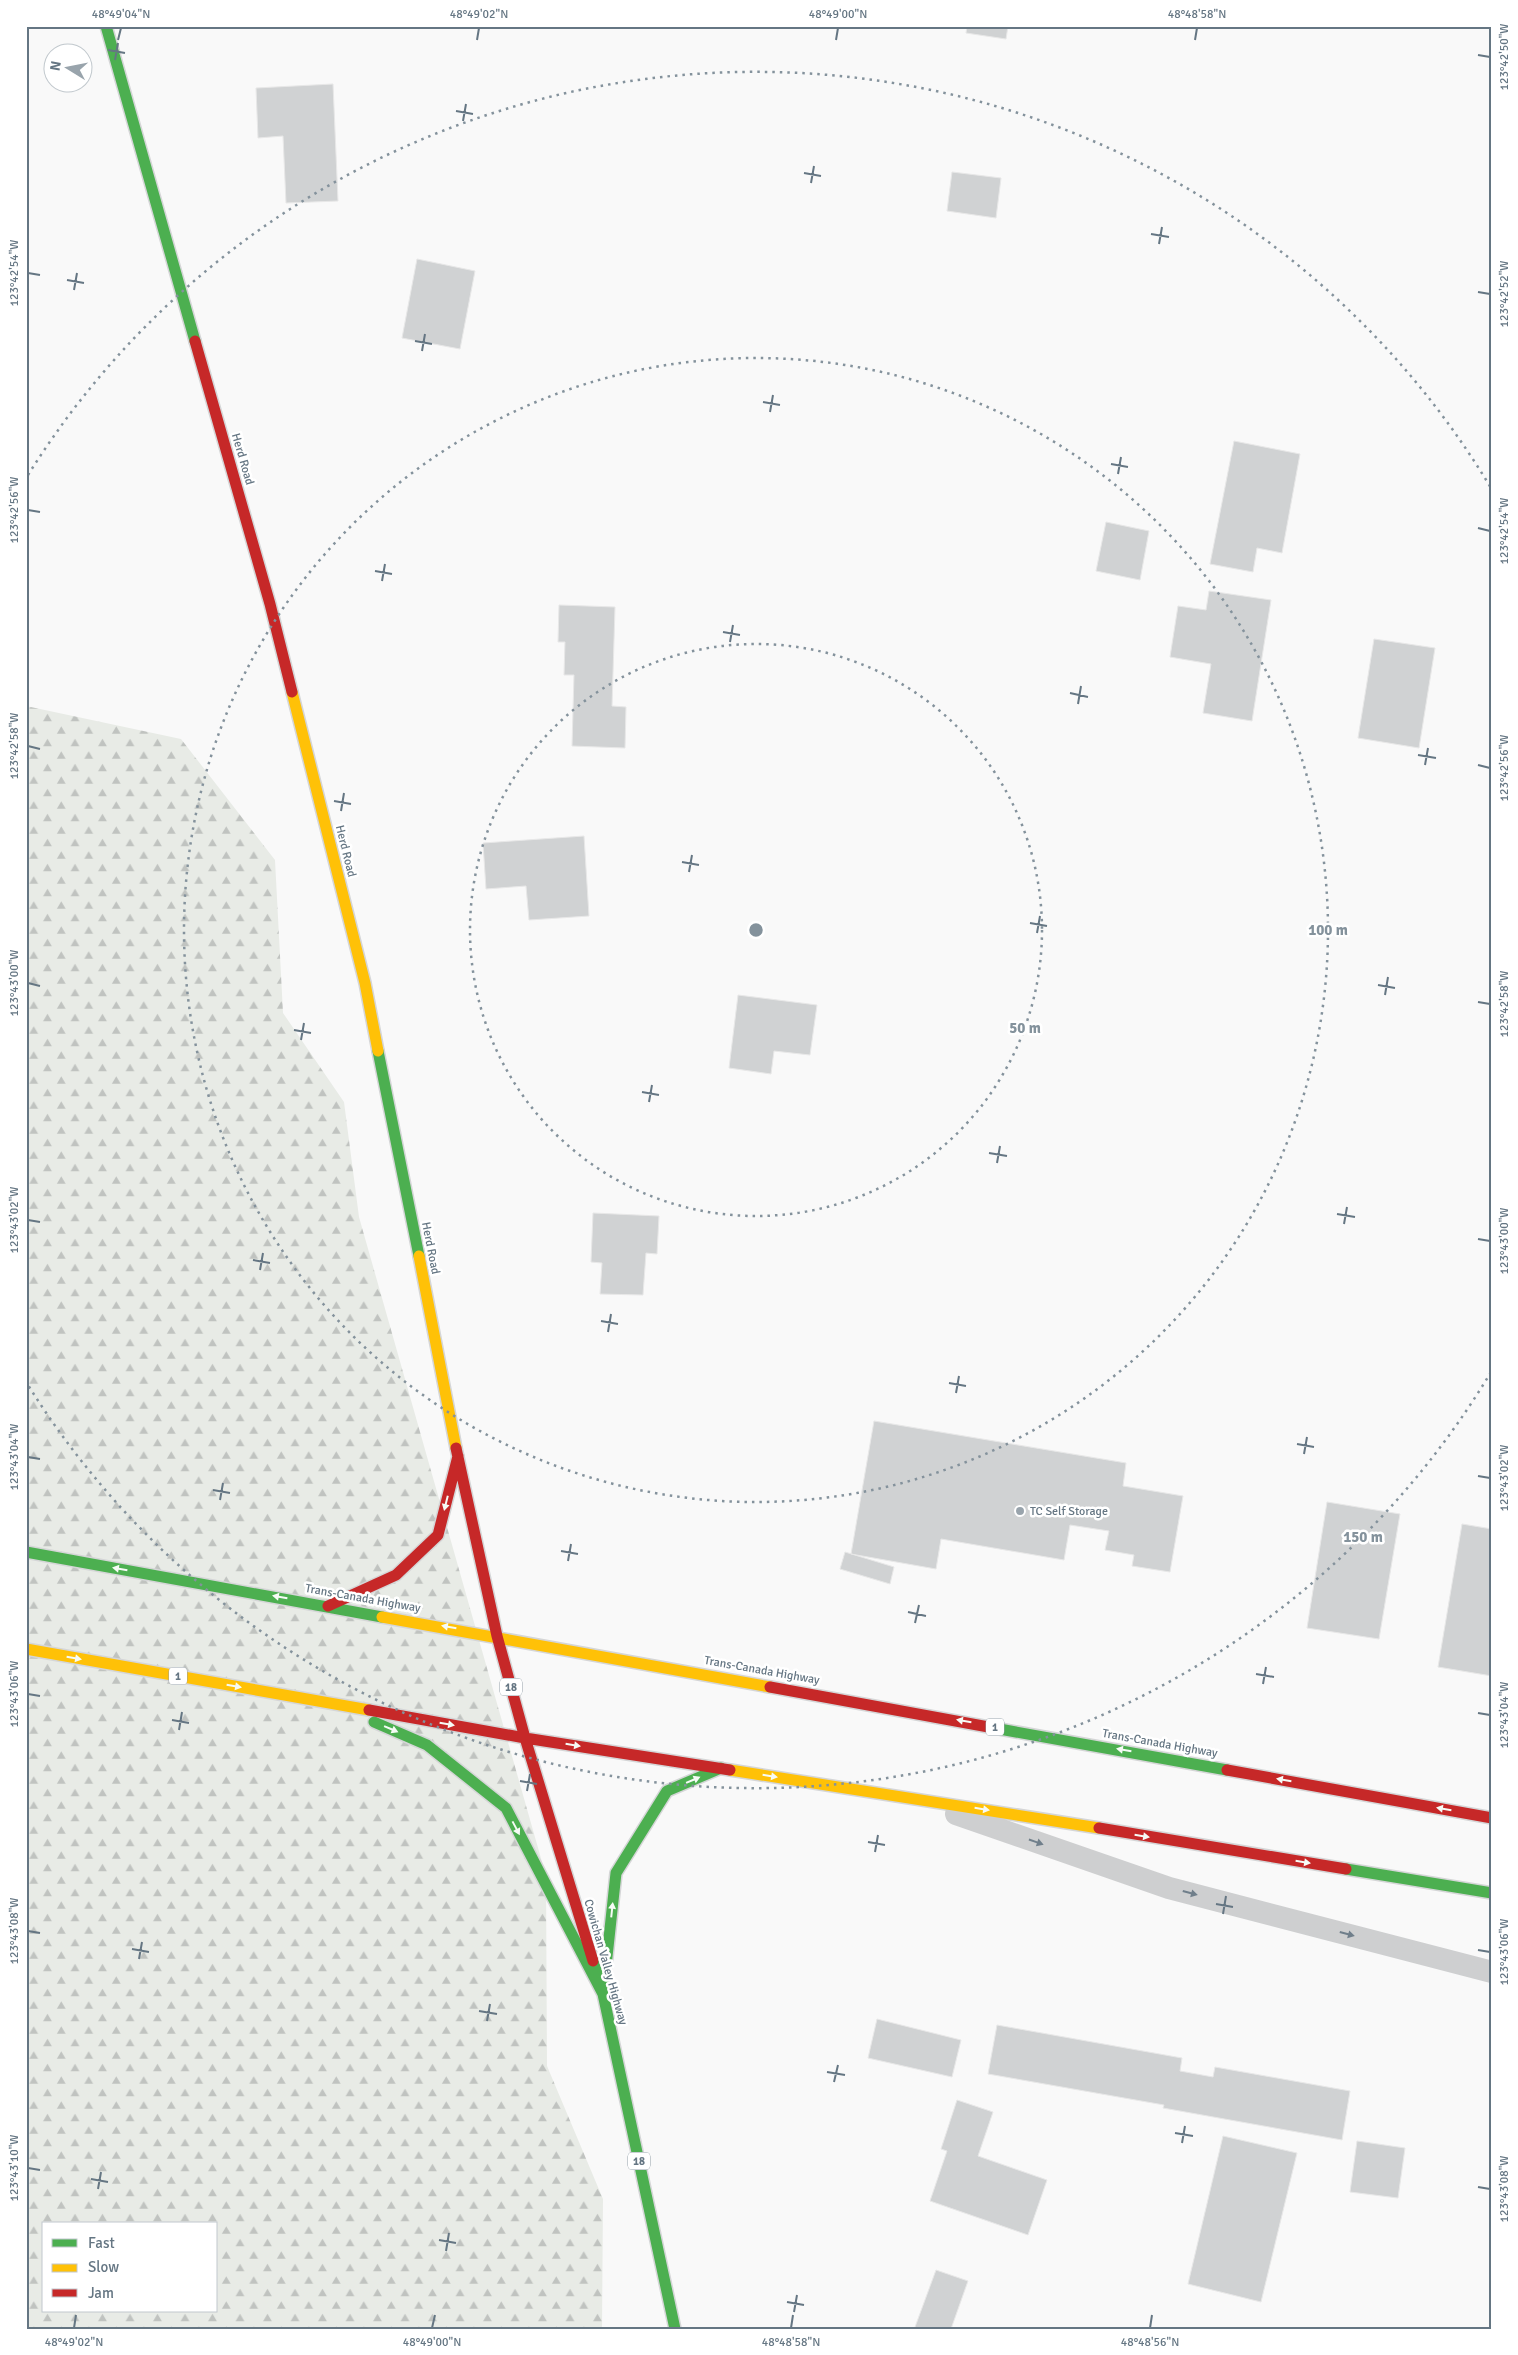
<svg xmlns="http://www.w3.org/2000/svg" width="1518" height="2355" viewBox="0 0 1518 2355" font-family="Signika,sans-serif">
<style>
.forest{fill:url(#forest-firs);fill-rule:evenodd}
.building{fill:#d0d2d3;stroke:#e8e8e8}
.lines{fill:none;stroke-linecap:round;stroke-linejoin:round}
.fast-casing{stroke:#d5d6d7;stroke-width:14}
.slow-casing{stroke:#d5d6d7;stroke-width:14}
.jam-casing{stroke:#d5d6d7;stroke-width:14}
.lane{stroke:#cecfd0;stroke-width:22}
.fast{stroke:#4caf50;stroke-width:11}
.slow{stroke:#ffc107;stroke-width:11}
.jam{stroke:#c62828;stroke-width:11}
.oneway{fill:#f6fbf6}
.oneway2{fill:#707f8b}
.ticks{fill:none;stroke:#657683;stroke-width:2}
.ring{fill:none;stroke:#84929c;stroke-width:2.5;stroke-dasharray:2.5 5}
.poi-dot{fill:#99a4ac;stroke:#fff;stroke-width:2}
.labels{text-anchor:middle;stroke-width:5;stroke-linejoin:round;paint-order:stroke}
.shield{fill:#fff;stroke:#939fa8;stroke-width:1}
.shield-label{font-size:11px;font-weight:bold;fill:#657683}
.street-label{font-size:12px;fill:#657683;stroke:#fff}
.poi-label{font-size:12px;fill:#657683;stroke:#fff;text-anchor:start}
.centre{fill:#84929c;stroke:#fff;stroke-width:2.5}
.ring-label{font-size:15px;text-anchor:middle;font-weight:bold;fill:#84929c;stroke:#fff;stroke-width:5;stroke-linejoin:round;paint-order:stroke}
.neatline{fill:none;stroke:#657683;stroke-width:2}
.ticks-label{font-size:12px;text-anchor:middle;fill:#657683}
</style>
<defs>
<pattern id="forest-firs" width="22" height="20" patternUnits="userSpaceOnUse" patternTransform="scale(1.25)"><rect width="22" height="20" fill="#e8ebe6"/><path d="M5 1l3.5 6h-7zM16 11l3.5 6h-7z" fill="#c0c3c0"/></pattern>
</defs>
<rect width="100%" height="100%" fill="#f9f9f9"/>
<!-- forest -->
<path class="forest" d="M26 706 181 739 275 860 283 1013 344 1102 359 1217 546 1876 547 2066 603 2199 602 2329H26ZM44 2224H216V2311H44Z"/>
<!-- building -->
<path class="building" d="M967 26H1008L1006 39 966 33Z
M333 84 338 201 286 203 283 136 258 138 256 88Z
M952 172 1001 178 996 218 947 211Z
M417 259 475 271 460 349 402 338Z
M1234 441 1300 454 1282 553 1257 548 1253 572 1210 564Z
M1106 522 1149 531 1140 580 1096 571Z
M1209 591 1271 600 1252 721 1203 713 1211 664 1170 657 1178 606 1206 610Z
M559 605 615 607 612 706 626 707 625 748 572 746 574 675H564L565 642H558Z
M1374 639 1435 648 1419 748 1358 738Z
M584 836 589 916 529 920 526 886 486 889 483 843Z
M738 995 817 1005 810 1055 774 1051 771 1074 729 1068Z
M593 1213 659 1216 657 1254 646 1253 643 1295 600 1294 602 1263 591 1262Z
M874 1421 1126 1463 1123 1486 1183 1496 1170 1572 1132 1566 1134 1555 1105 1550 1109 1531 1070 1525 1064 1560 941 1539 936 1569 851 1554Z
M1327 1502 1400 1514 1379 1639 1307 1628Z
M1462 1524 1492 1529V1676L1438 1667Z
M845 1552 894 1567 890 1584 840 1569Z
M877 2019 961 2040 952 2077 868 2058Z
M997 2025 1182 2058 1180 2071 1213 2077 1215 2067 1350 2091 1342 2140 1163 2108 1164 2105 988 2074Z
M957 2100 993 2112 978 2156 1047 2180 1028 2235 930 2201 947 2151 941 2149Z
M1223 2136 1297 2153 1261 2302 1188 2284Z
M1357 2141 1405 2148 1398 2198 1350 2192Z
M936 2270 968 2281 951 2329H920L915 2327Z"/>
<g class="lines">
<!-- fast casing -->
<g class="fast-casing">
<path id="fast" d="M106 26 195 341
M378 1051 419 1256
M26 1552 382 1617
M374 1722 427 1745 506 1808 603 1994
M994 1728 1227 1770
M1346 1869 1492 1893
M593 1961 603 1994 675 2329
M603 1994 616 1873 667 1791 721 1768"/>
</g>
<!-- slow casing -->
<g class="slow-casing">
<path id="slow" d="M292 692 365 983 378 1051
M419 1256 456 1448
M382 1617 770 1687
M26 1649 369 1710
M730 1770 1099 1828"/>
</g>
<!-- jam casing -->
<g class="jam-casing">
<path id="jam" d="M195 341 270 604 292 692
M456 1448 497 1636
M328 1606 396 1575 438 1535 458 1456
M497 1636 525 1738 593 1961
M770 1687 994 1728
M369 1710 525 1738 730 1770
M1227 1770 1492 1818
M1099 1828 1346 1869"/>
</g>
<!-- lane -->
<path class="lane" d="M956 1814 1169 1888 1492 1972"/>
<!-- fast -->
<use href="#fast" class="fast"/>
<!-- slow -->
<use href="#slow" class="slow"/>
<!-- jam -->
<use href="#jam" class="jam"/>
</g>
<!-- one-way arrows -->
<defs><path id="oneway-solid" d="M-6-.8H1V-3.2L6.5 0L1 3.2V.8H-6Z" transform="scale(1.25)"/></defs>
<g class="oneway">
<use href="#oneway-solid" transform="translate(446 1503) rotate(104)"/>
<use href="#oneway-solid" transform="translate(120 1569) rotate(-170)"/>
<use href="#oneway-solid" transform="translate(280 1597) rotate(-170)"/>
<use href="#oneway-solid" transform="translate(449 1627) rotate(-170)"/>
<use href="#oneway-solid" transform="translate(74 1658) rotate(10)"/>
<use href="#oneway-solid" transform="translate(234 1686) rotate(10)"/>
<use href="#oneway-solid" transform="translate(964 1721) rotate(-170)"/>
<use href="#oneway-solid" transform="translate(447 1724) rotate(10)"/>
<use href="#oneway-solid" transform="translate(391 1729) rotate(23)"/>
<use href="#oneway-solid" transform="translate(573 1745) rotate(9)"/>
<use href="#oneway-solid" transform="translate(1124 1750) rotate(-170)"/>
<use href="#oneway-solid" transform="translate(770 1776) rotate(9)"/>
<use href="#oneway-solid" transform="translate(693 1780) rotate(-23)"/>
<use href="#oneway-solid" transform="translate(1284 1780) rotate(-170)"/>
<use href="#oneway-solid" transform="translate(982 1809) rotate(9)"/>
<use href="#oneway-solid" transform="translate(1444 1809) rotate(-170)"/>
<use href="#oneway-solid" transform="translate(516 1828) rotate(62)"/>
<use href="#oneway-solid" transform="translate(1142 1836) rotate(9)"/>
<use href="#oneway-solid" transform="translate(1303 1862) rotate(9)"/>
<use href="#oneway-solid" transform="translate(612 1910) rotate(-84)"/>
</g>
<g class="oneway2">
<use href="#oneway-solid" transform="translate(1036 1842) rotate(19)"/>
<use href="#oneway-solid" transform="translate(1190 1893) rotate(15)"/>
<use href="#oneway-solid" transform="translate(1347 1934) rotate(15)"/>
</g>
<!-- ticks -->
<path class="ticks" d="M118 40 121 28M477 40 479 28M836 40 838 28M1195 40 1197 28M108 50 125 53M1478 55 1490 57M115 60 118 43M456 111 473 114M463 121 466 104M804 173 821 176M811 183 814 166M1151 234 1169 237M1159 244 1162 227M28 273 40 275M67 280 84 283M74 290 77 273M1478 292 1490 294M415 341 432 344M422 351 425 334M763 402 780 405M770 412 773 395M1111 464 1128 467M1118 474 1121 457M28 510 40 512M1478 528 1490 531M375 571 392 574M382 581 385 564M723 632 740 635M730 642 733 625M1070 693 1088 697M1078 704 1081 686M28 746 40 749M1418 755 1436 758M1425 765 1428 748M1478 765 1490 768M334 801 351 804M341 811 344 793M682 862 699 865M689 872 692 855M1030 923 1047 926M1037 933 1040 916M28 983 40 986M1378 985 1395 988M1385 995 1388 977M1478 1002 1490 1004M294 1030 311 1033M301 1040 304 1023M642 1092 659 1095M649 1102 652 1085M989 1153 1007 1156M997 1163 1000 1146M1337 1214 1355 1217M28 1220 40 1222M1344 1224 1347 1207M1478 1239 1490 1241M253 1260 270 1263M260 1270 263 1253M601 1321 618 1324M608 1332 611 1314M949 1383 966 1386M956 1393 959 1376M1297 1444 1314 1447M1304 1454 1307 1437M28 1457 40 1459M1478 1476 1490 1478M213 1490 230 1493M220 1500 223 1483M561 1551 578 1554M568 1561 571 1544M908 1612 926 1616M915 1623 919 1605M1256 1674 1274 1677M1263 1684 1266 1667M28 1694 40 1696M1478 1713 1490 1715M172 1720 189 1723M179 1730 182 1712M520 1781 537 1784M527 1791 530 1774M868 1842 885 1845M875 1852 878 1835M1216 1904 1233 1907M1223 1914 1226 1896M28 1931 40 1933M132 1949 149 1952M1478 1950 1490 1952M139 1959 142 1942M479 2011 497 2014M487 2021 490 2004M827 2072 845 2075M834 2082 838 2065M1175 2133 1193 2136M1182 2143 1185 2126M28 2168 40 2170M91 2179 108 2182M1478 2187 1490 2189M98 2189 101 2172M439 2240 456 2243M446 2251 449 2233M787 2302 804 2305M794 2312 797 2295M74 2328 76 2315M432 2328 435 2315M791 2328 793 2315M1150 2328 1152 2315"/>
<!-- distance rings -->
<g class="ring">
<circle cx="756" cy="930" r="286"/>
<circle cx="756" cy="930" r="572"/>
<path d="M1491 1372A858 858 0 0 1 28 1385M28 475A858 858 0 0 1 1491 488"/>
</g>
<!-- markers -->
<circle class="poi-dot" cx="1020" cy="1511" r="5"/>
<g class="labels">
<!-- shield labels -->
<g class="shield">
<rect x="169" y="1667.5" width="18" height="17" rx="4"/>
<rect x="500" y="1678.5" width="22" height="17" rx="4"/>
<rect x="986" y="1718.5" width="18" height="17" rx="4"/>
<rect x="628" y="2152.5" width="22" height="17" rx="4"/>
</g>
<g class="shield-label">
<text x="178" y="1680">1</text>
<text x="511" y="1691">18</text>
<text x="995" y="1731">1</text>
<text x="639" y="2165">18</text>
</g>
<!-- street labels -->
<g class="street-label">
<text transform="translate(243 459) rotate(74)" y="4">Herd Road</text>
<text transform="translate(346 851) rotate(76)" y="4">Herd Road</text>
<text transform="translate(431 1248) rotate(79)" y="4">Herd Road</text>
<text transform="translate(363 1598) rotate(10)" y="4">Trans-Canada Highway</text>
<text transform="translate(762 1670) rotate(10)" y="4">Trans-Canada Highway</text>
<text transform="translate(1160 1743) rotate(10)" y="4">Trans-Canada Highway</text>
<text transform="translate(606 1962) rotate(74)" y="4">Cowichan Valley Highway</text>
</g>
<!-- poi labels -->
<g class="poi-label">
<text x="1030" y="1515">TC Self Storage</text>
</g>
</g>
<circle cx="756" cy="930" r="8" class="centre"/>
<g class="ring-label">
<text x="1328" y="935">100 m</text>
<text x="1025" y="1033">50 m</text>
<text x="1363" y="1542">150 m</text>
</g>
<!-- border -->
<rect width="1518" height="2355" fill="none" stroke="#ffffff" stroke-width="55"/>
<!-- legend -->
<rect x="42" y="2222" width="175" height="90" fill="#ffffff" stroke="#c1c8cd"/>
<rect x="52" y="2239" width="25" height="8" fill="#4caf50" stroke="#c1c8cd"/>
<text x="88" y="2248" font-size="15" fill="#657683">Fast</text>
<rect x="52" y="2264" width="25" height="8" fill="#ffc107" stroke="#c1c8cd"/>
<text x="88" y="2272" font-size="15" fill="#657683">Slow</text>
<rect x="52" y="2289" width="25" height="8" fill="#c62828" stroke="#c1c8cd"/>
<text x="88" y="2298" font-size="15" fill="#657683">Jam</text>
<!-- north arrow -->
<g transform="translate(68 68) rotate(280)"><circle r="24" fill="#ffffff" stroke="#c1c8cd"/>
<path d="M0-4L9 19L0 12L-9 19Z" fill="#99a4ac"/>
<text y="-8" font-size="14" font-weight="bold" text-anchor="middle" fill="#657683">N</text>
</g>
<rect x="28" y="28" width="1462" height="2300" class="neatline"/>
<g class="ticks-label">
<text x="121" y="18">48°49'04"N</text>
<text x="479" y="18">48°49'02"N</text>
<text x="838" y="18">48°49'00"N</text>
<text x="1197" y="18">48°48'58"N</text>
<text transform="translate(1504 57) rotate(-90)" y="4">123°42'50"W</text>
<text transform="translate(14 273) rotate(-90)" y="4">123°42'54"W</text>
<text transform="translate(1504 294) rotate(-90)" y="4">123°42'52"W</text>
<text transform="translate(14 510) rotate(-90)" y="4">123°42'56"W</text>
<text transform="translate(1504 531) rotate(-90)" y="4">123°42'54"W</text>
<text transform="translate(14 746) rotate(-90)" y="4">123°42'58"W</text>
<text transform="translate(1504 768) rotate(-90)" y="4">123°42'56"W</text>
<text transform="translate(14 983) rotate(-90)" y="4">123°43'00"W</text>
<text transform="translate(1504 1004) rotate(-90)" y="4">123°42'58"W</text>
<text transform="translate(14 1220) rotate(-90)" y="4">123°43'02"W</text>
<text transform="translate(1504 1241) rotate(-90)" y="4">123°43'00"W</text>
<text transform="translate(14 1457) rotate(-90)" y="4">123°43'04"W</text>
<text transform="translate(1504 1478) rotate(-90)" y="4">123°43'02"W</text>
<text transform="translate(14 1694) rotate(-90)" y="4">123°43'06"W</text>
<text transform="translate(1504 1715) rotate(-90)" y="4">123°43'04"W</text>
<text transform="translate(14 1931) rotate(-90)" y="4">123°43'08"W</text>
<text transform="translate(1504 1952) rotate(-90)" y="4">123°43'06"W</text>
<text transform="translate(14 2168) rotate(-90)" y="4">123°43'10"W</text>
<text transform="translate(1504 2189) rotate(-90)" y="4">123°43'08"W</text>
<text x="74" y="2346">48°49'02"N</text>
<text x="432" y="2346">48°49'00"N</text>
<text x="791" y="2346">48°48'58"N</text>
<text x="1150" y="2346">48°48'56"N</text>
</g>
</svg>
